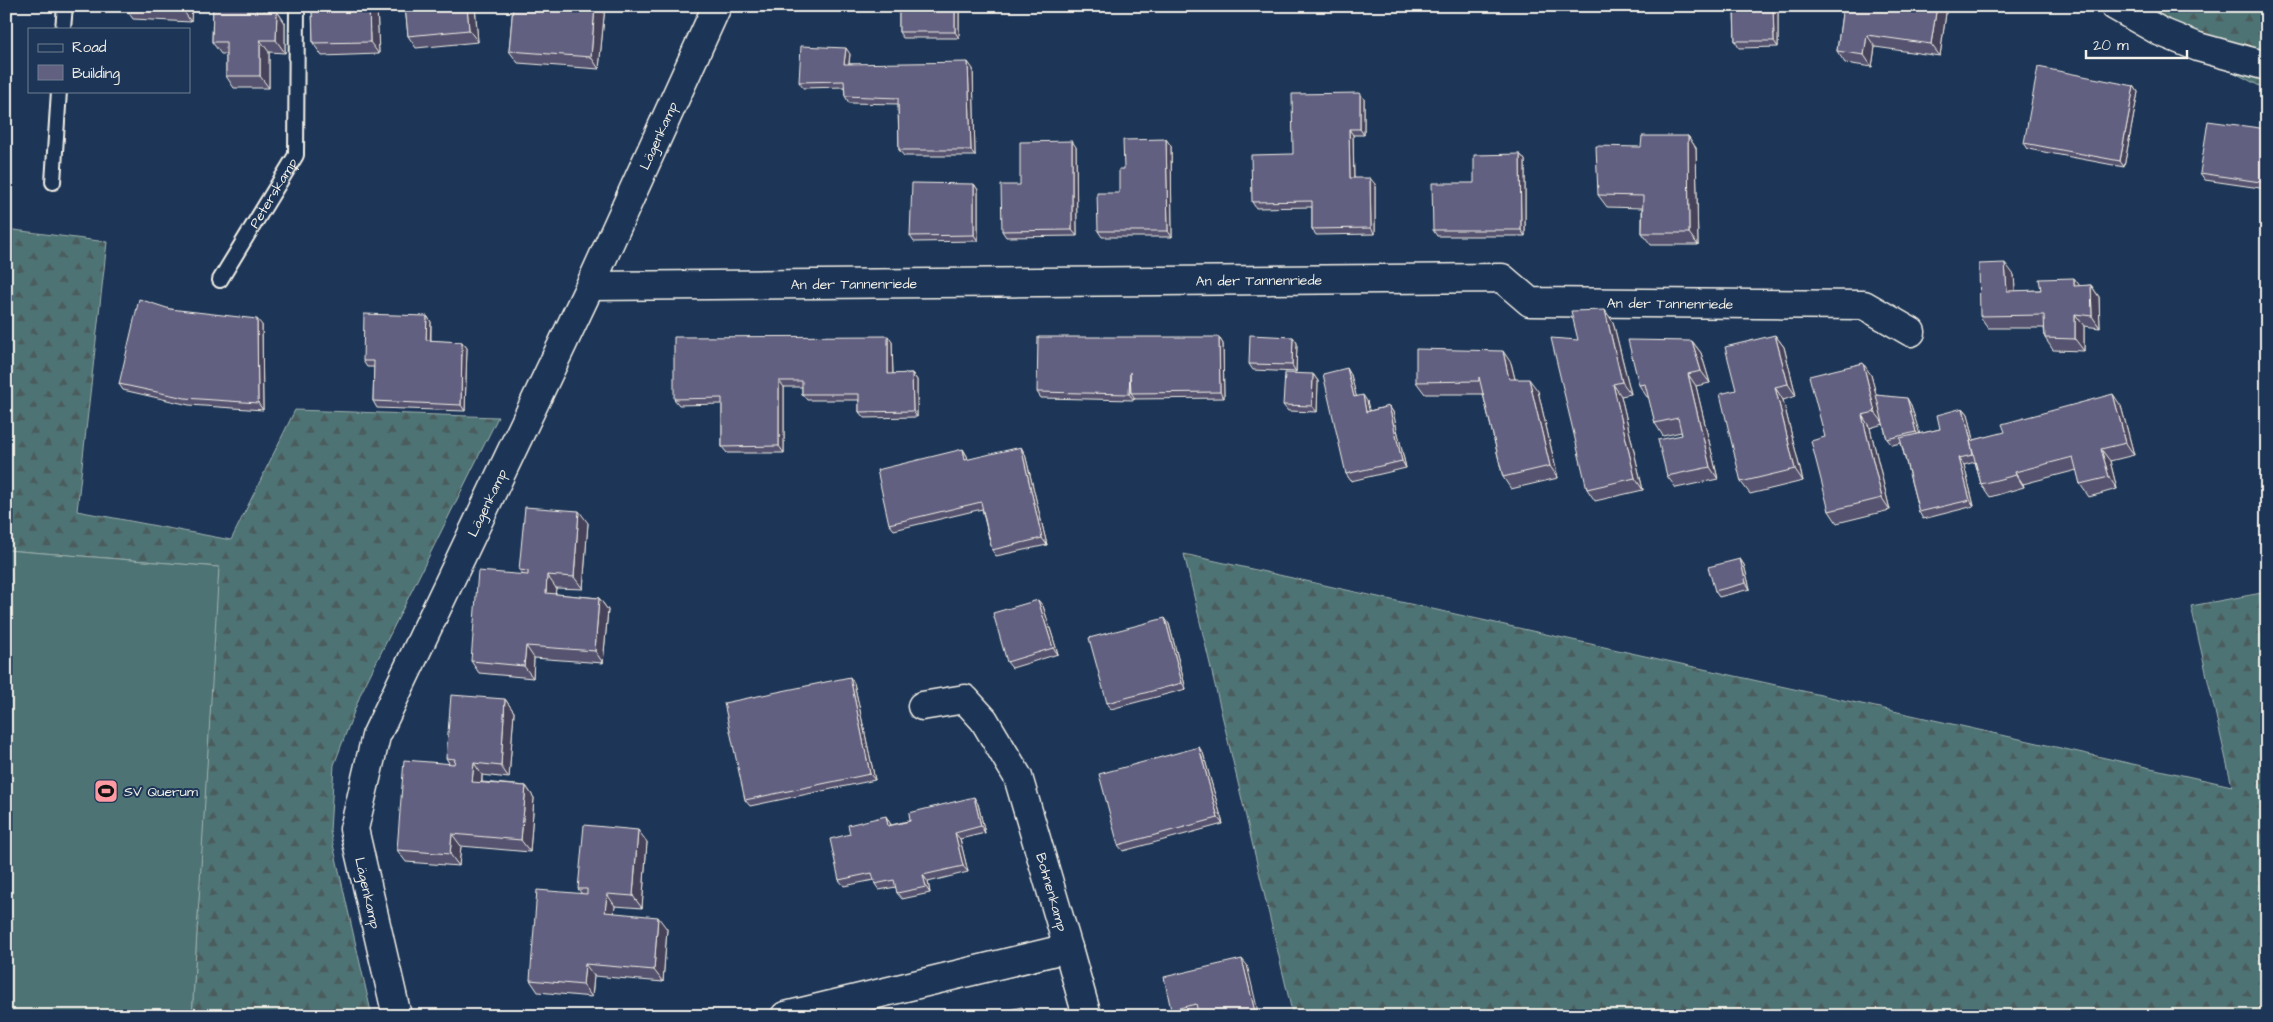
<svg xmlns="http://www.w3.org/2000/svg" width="2273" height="1022" viewBox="0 0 2273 1022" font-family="'Architects Daughter',sans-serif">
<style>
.forest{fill:url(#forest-firs);stroke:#a1b2ae}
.pitch{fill:#4e7375;stroke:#a1b2ae}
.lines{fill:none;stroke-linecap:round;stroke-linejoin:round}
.service-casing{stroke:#f4f1e8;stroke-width:18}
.minor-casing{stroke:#f4f1e8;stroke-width:31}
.tertiary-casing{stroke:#f4f1e8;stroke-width:31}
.service{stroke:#1d3557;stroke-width:14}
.minor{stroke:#1d3557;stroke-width:28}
.tertiary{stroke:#1d3557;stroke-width:28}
.wall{fill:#54536f;stroke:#f4f1e8}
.shaded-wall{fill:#45435a;stroke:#f4f1e8}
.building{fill:#626081;stroke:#f4f1e8}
.labels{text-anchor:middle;stroke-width:4;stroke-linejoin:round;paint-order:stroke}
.street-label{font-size:14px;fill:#f4f1e8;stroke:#1d3557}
.poi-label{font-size:14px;fill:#f4f1e8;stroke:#1d3557;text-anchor:start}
</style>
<defs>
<pattern id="forest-firs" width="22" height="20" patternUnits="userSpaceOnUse" patternTransform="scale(1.25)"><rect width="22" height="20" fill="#4e7375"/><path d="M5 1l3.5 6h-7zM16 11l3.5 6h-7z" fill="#4b5b5b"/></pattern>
</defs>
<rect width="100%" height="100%" fill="#1d3557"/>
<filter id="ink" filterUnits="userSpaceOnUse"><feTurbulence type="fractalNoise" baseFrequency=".02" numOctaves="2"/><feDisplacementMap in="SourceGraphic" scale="10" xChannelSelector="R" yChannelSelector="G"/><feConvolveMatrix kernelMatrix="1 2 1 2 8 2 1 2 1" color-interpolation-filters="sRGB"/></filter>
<g filter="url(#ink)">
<!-- forest -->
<path class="forest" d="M2125 6H2267V90L2136 20Z
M6 229 107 242 77 511 231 540 295 410 498 417 361 693 334 765 330 831 372 1016H192L218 567 6 550Z
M1184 554 2232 786 2191 606 2267 592V1016H1293Z"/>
<!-- pitch -->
<path class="pitch" d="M6 550 219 567 192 1016H6Z"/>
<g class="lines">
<!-- service casing -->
<g class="service-casing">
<g id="service">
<path d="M63 29 65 6"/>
<path d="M53 182 59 91"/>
<path id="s1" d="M220 280 296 155 297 6"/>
</g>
</g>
<!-- minor casing -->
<g class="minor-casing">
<g id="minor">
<path id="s2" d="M590 286 1502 278 1530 302 1864 305 1911 332"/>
<path d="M1068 948 1087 1016"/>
<path id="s3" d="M397 1016 354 829 376 736 590 286 717 6"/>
<path d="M785 1016 1068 948 1018 777 984 720 965 699 922 706"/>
</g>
</g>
<!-- tertiary casing -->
<g class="tertiary-casing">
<path id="tertiary" d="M2115 6 2161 32 2198 47 2267 66"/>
</g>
<!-- service -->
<use href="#service" class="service"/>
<!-- minor -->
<use href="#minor" class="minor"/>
<!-- tertiary -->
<use href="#tertiary" class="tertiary"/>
</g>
<!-- wall -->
<path class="wall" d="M124 6H192L191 22 133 19Z
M213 6H264V11H277L285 23V53L269 52V88H234L226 76V54H221L212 42Z
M312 6H377L379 54 322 56 313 43Z
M405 6H475L478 42 416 48 408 36Z
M513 6H605L599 69 518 63 509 51Z
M899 6H959V38H903L899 32Z
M1692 6H1778V47L1739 48 1735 41 1734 11H1695Z
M1843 6H1947L1940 56 1875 47 1872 67 1845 63 1837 51Z
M1947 6H1964V9Z
M850 54 849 64 973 69 975 156H904L899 150 898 104 849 103 845 96 844 87 803 88 799 82Z
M2134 86 2138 92 2124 167 2028 149 2024 143Z
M1364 99V135H1353L1354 178 1375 184V234L1316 235 1312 229V207L1256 208 1252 202 1293 154Z
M2267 129V189L2205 180 2200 173Z
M1688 136 1696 148 1698 245H1651L1642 233V208L1607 207 1598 195 1641 147Z
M1171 146 1172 237H1102L1098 231 1119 193 1124 169Z
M1076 147 1077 236 1006 237 1002 231 1020 185Z
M1520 154 1525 160V236H1437L1433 230 1474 183Z
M974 184 978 190V241L914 242 910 236Z
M2014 275 2015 291 2041 290 2091 285 2099 297 2100 328 2084 326V351L2053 350 2045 338 2044 328H1988L1980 316Z
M170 309 262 325 263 410 189 405 123 390 119 384Z
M427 316 431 322V341L462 342 467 348 465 411 377 408 373 401 374 367H367L363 361Z
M1613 322 1631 394 1621 396 1643 490 1595 501 1587 489 1578 340Z
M1775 335 1784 347 1796 396 1783 400 1803 481 1750 494 1741 482 1736 390Z
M1219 337 1223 344 1224 398 1135 399 1134 397V400L1041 398 1037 392Z
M1293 337 1297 343 1296 372 1253 370 1249 364Z
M1692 341 1701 353 1710 383 1696 386 1718 479 1676 488 1667 476 1682 435 1681 432 1663 436 1655 423 1649 397H1647L1639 385Z
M892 342 893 374 912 373 917 380V417L864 418 859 412V400H807L802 394V387H784V453H727L722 447V404L679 405 674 399Z
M1511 363 1515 379 1538 391 1558 478 1511 489 1503 477 1483 394H1425L1416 382Z
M1313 374 1318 381 1317 412 1288 411 1283 405Z
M1351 375 1356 396 1367 401 1369 411 1389 406 1393 412 1406 468 1351 481 1346 474Z
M1871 375 1876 395 1911 405 1919 434 1940 429 1963 408 1968 414 1974 440 2121 406 2134 455 2110 461 2117 489 2089 497 2080 484 2077 470 2023 484 2024 487 1990 497 1981 484 1975 462 1964 465 1974 506 1923 519 1919 512 1901 443 1892 445 1887 439 1883 424 1870 428 1890 510 1837 523 1829 511 1825 437Z
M963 449 967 456 968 460 1025 454 1047 545 996 556 992 550 982 509 894 530 889 524Z
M588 523 583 589 556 588 555 594 599 598 608 610 603 663 534 658 533 678 479 673 471 661 523 575 519 570Z
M1740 559 1744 565 1750 589 1719 597 1715 591Z
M1043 606 1058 654 1012 668 1007 662Z
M1169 624 1186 689 1111 709 1107 703Z
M854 683 875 780 750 806 745 800Z
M505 699 514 712 509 778 482 775V782L526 786 534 798 530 852 461 846 459 866 406 862 397 850 449 763 446 758Z
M1203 753 1223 824 1123 851 1118 845Z
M978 804 985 833 960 839 968 872 928 882 930 893 902 899 897 893 896 887 879 890 875 884 874 880 844 886 839 880 850 834 890 823 891 825Z
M647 842 642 908 615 906 614 913 667 929 663 982 594 976 592 997 538 992 530 980 582 894 578 889Z
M1247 965 1197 1011 1176 1016 1171 1010Z"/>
<!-- shaded-wall -->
<path class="shaded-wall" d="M183 6H192L191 22 183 10Z
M256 6H264V23L256 11Z
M369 6H377L379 54 370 42Z
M467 6H475L478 42 469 30Z
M595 6H605L599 69 591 57Z
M955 6H959V38L955 32Z
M1773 6H1778V47L1774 41Z
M1937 6H1947L1940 56 1931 44Z
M277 11 285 23V53L276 40Z
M1867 35 1875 47 1872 67 1864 55Z
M260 40 269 52V88L260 76Z
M846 48 850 54 848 70 844 64Z
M968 62 973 69 975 156 971 150Z
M2134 86 2138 92 2124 167 2120 161Z
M1360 93 1364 99V135L1360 129Z
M1349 129 1353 135 1354 185 1350 178Z
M1688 136 1696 148 1698 245 1689 233Z
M1166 139 1171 146 1172 237 1168 231Z
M1072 141 1076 147 1077 236 1072 230Z
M1520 154 1525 160V236L1521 230Z
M1370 178 1375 184V234L1371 228Z
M974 184 978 190V241L974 235Z
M2005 263 2014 275 2016 303 2007 291Z
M2074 278 2083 290 2074 286Z
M2091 285 2099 297 2100 328 2092 316Z
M1605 310 1613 322 1631 394 1622 382Z
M2075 314 2084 326V351L2075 339Z
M427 316 431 322 430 347 426 340Z
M257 319 262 325 263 410 258 403Z
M1775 335 1784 347 1796 396 1788 384Z
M888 336 892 342 893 380 888 374Z
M1219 337 1223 344 1224 398 1220 392Z
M1293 337 1297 343 1296 372 1292 365Z
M1692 341 1701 353 1710 383 1701 371Z
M462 342 467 348 465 411 461 405Z
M1503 351 1511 363 1518 391 1509 379Z
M1863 363 1871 375 1884 424 1875 412Z
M1347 368 1351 375 1358 403 1354 397Z
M1130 372 1131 393 1134 397V400L1129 394Z
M912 373 917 380V417L913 411Z
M1313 374 1318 381 1317 412 1312 406Z
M1688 374 1696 386 1718 479 1710 467Z
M1529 379 1538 391 1558 478 1550 466Z
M779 381 784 387V453L779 446Z
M1613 384 1621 396 1643 490 1635 478Z
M1775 387 1783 400 1803 481 1795 469Z
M2113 394 2121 406 2134 455 2126 443Z
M1363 395 1367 401 1371 418 1366 412Z
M1907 398 1911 405 1921 438 1916 432Z
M1389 406 1393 412 1406 468 1402 461Z
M1963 408 1968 414 1979 461 1975 455Z
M1862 415 1870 428 1890 510 1882 498Z
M1021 447 1025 454 1047 545 1042 538Z
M963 449 967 456 970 467 965 460Z
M2101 449 2110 461 2117 489 2109 477Z
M1959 458 1964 465 1974 506 1970 500Z
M2015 472 2023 484 2024 487 2016 475Z
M579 511 588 523 583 589 574 577Z
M1740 559 1744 565 1750 589 1746 583Z
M547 575 556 588 554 606 546 593Z
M599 598 608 610 603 663 595 651Z
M1038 600 1043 606 1058 654 1053 648Z
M1165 618 1169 624 1186 689 1182 683Z
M526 646 534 658 533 678 524 666Z
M850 677 854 683 875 780 870 774Z
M505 699 514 712 509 778 501 766Z
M1199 747 1203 753 1223 824 1218 818Z
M474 763 482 775 481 794 472 782Z
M526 786 534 798 530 852 521 840Z
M974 797 978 804 985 833 981 826Z
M886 816 890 823 892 832 888 826Z
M638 830 647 842 642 908 633 896Z
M955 833 960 839 968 872 963 866Z
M452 834 461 846 459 866 450 854Z
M923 875 928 882 930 893 926 887Z
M607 894 615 906 613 924 605 912Z
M658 917 667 929 663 982 654 970Z
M1242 959 1247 965 1259 1016H1256Z
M585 964 594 976 592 997 583 985Z
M1022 1007 1028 1016H1024Z"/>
<!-- building -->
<path class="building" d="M124 6H183V10L124 7Z
M213 6H256V11H277L276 40H260V76H226V42H212Z
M312 6H369L370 42 313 43Z
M405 6H467L469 30 408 36Z
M513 6H595L591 57 509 51Z
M899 6H955V32H899Z
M1734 6H1773L1774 41H1735Z
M1843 6H1937L1931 44 1867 35 1864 55 1837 51Z
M801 46 846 48 844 64 968 62 971 150H899L898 98 845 96 844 81 799 82Z
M2038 67 2134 86 2120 161 2024 143Z
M1360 93V129H1349L1350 178H1370L1371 228 1312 229V201L1252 202 1251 155 1293 154 1292 94Z
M2208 121 2267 129V183L2200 173Z
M1642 136H1688L1689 233H1642L1643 196 1598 195 1596 146 1641 147Z
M1166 139 1168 231H1098L1097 193H1119V169H1124L1123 140Z
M1072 141V230L1002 231 1001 185H1020V142Z
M1520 154 1521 230H1433L1432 183H1474V155Z
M912 183 974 184V235L910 236Z
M2005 263 2007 291 2041 290 2039 279 2074 278V286L2091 285 2092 316 2075 314V339L2045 338 2044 315 1980 316 1979 264Z
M139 299 170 309 257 319 258 403 185 398 119 384Z
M1605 310 1622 382 1613 384 1635 478 1587 489 1551 338 1578 340 1571 311Z
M364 314 427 316 426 340 462 342 461 405 373 401 374 361H363Z
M1250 335 1293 337 1292 365 1249 364Z
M1775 335 1788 384 1775 387 1795 469 1741 482 1720 394 1736 390 1725 347Z
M888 336V374L912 373 913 411 859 412V394H802V381H779V446L722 447V398L674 399V337Z
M1038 337H1219L1220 392 1131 393 1130 372 1129 394 1037 392Z
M1628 340 1692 341 1701 371 1688 374 1710 467 1667 476 1658 440 1682 435 1678 418 1655 423 1645 384 1639 385Z
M1416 349 1503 351 1509 379H1529L1550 466 1503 477 1479 377V381L1416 382Z
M1863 363 1875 412 1862 415 1882 498 1829 511 1811 441 1825 437 1809 376Z
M1347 368 1354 397 1363 395 1366 412 1389 406 1402 461 1346 474 1323 374Z
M1285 373 1313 374 1312 406 1283 405Z
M2113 394 2126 443 2101 449 2109 477 2080 484 2073 457 2015 472 2016 475 1981 484 1970 441 2005 432 2002 424Z
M1876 395 1907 398 1916 432 1887 439Z
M1963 408 1971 441H1970L1973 455 1959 458 1970 500 1919 512 1900 438 1940 429 1937 415Z
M1021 447 1042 538 992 550 981 502 889 524 877 470 963 449 965 460Z
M525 507 579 511 574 577 547 575 546 593 599 598 595 651 526 646 524 666 471 661 478 571 528 575V571L519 570Z
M1740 559 1746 583 1715 591 1708 567Z
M1038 600 1053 648 1007 662 993 613Z
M1165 618 1182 683 1107 703 1089 638Z
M850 677 870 774 745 800 724 703Z
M451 695 505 699 501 766 474 763 472 782 526 786 521 840 452 834 450 854 397 850 404 760 454 764 455 759 446 758Z
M1199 747 1218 818 1118 845 1099 774Z
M974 797 981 826 955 833 963 866 923 875 926 887 897 893 894 880 875 884 872 873 839 880 830 839 850 834 848 825 886 816 888 826 910 821 909 813Z
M584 825 638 830 633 896 607 894 605 912 658 917 654 970 585 964 583 985 530 980 537 890 587 894V889H578Z
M1242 959 1256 1016H1199L1196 1004 1171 1010 1164 977Z
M1022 1007 1024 1016H981Z"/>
</g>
<!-- icons -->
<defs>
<g id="stadium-square" transform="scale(1.25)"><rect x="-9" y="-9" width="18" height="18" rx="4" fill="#ff9aa2" stroke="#1d3557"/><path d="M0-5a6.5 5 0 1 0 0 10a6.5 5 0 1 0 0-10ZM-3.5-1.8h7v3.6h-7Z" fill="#111"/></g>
</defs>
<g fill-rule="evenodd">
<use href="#stadium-square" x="106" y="791"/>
</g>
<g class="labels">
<!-- street labels -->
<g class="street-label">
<text dy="5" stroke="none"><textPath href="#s3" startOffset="951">Lägenkamp</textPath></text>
<text dy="5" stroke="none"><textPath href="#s1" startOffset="102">Peterskamp</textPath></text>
<text dy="5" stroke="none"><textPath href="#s2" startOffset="669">An der Tannenriede</textPath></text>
<text dy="5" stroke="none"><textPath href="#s2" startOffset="264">An der Tannenriede</textPath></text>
<text dy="5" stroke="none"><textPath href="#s2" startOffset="1089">An der Tannenriede</textPath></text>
<text dy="5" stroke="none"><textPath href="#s3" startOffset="546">Lägenkamp</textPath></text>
<text transform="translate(1052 892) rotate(74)" y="5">Bohnenkamp</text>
<text transform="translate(368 893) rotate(77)" y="5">Lägenkamp</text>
</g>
<!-- poi labels -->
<g class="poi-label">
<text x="124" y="796">SV Querum</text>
</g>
</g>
<!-- margin -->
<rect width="2273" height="1022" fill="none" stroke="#1d3557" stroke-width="25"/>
<rect x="12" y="12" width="2248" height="997" fill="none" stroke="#f4f1e8" stroke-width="2" filter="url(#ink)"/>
<!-- legend -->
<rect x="28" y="28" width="162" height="65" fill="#1d3557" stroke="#738091"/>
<rect x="38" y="44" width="25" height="8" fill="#1d3557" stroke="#738091"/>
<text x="72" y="52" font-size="15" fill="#f4f1e8">Road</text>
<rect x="38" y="65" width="25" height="15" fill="#626081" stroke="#738091"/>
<text x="72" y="78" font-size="15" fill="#f4f1e8">Building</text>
<!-- scale -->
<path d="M2086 50v8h101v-8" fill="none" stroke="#f4f1e8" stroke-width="2.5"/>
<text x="2093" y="50" font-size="15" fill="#f4f1e8" stroke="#1d3557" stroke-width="4" paint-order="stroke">20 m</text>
</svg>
